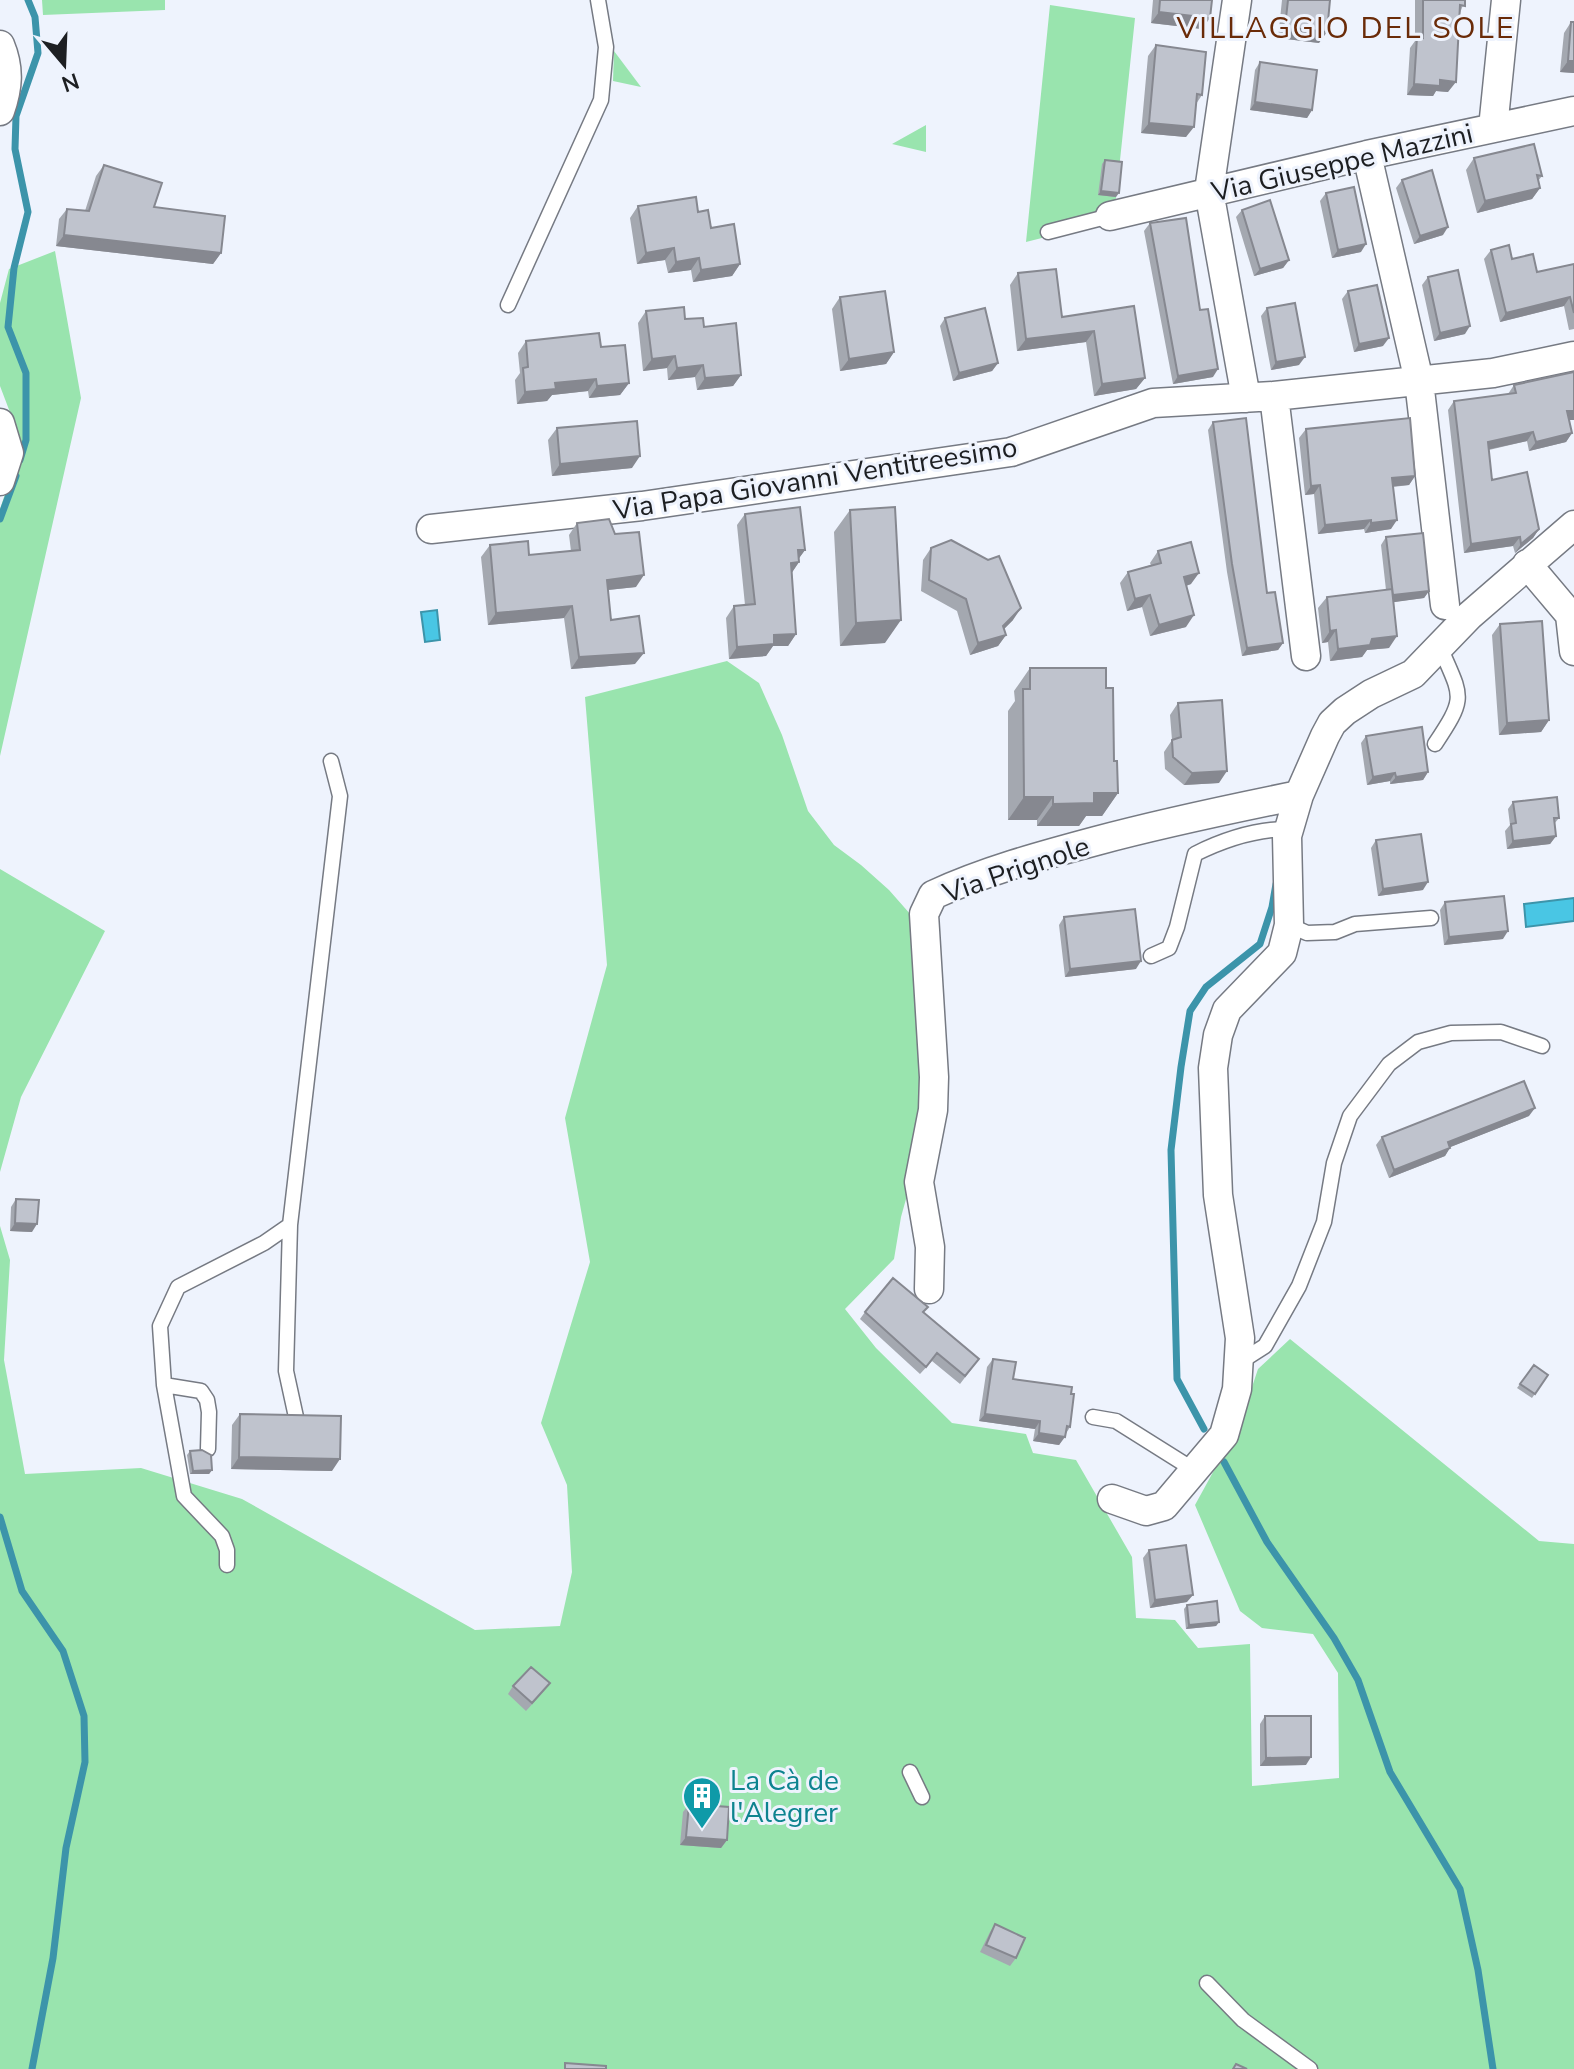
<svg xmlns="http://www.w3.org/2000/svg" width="1574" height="2069" viewBox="0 0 1574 2069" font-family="'Nunito Sans',sans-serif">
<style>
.green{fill:#99e4ae}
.water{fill:#49c6e4;stroke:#3c94aa;stroke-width:2}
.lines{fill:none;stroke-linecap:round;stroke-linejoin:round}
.stream{stroke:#3c94aa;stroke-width:7}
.service-casing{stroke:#767a83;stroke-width:17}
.minor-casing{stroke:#767a83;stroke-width:31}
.service{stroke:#fff;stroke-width:14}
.minor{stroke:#fff;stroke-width:28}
.wall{fill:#a4a8b0}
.shaded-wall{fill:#868890}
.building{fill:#bfc3cd;stroke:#868890;stroke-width:2}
.labels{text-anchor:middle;stroke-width:6;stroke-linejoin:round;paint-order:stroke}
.street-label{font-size:28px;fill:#1d1f22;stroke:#eef3fd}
.culture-label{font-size:28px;fill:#0d838f;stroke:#eef3fd;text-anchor:start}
.neighbourhood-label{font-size:30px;letter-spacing:2px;fill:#6a2b08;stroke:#eef3fd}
</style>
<rect width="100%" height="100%" fill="#eef3fd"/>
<!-- green -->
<path class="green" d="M42 0H165V10L43 15Z
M1050 5 1135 18 1116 198 1109 221 1026 242Z
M614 51 641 87 613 81Z
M926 125V152L892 144Z
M55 251 81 398 0 756V509L13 470 19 436 0 386V303L9 269Z
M727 661 759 683 782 735 808 811 834 845 861 865 889 890 911 915 928 1101 918 1156 901 1217 894 1259 845 1309 876 1348 952 1423 1026 1434 1033 1453 1076 1460 1132 1557 1136 1618 1175 1620 1198 1648 1250 1644 1252 1786 1339 1778 1338 1673 1313 1634 1262 1628 1240 1611 1195 1505 1240 1423 1258 1369 1290 1339 1539 1541 1574 1544V2069H0V1226L10 1260 4 1360 25 1474 141 1468 242 1499 475 1630 560 1626 572 1572 567 1485 541 1423 590 1262 565 1118 607 965 585 697Z
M0 869 105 931 21 1097 0 1172Z"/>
<!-- water -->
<path class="water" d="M437 610 440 640 425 642 421 612Z
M1574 898V921L1526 927 1524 904Z"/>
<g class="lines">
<!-- stream -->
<path class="stream" d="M20 460 26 440V373L8 327 14 268 28 212 15 149 16 116 38 53 35 17 28 0
M0 519 16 476
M1204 1429 1177 1379 1171 1150 1181 1067 1190 1011 1206 987 1260 944 1272 907 1276 884
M1224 1462 1267 1542 1334 1638 1358 1680 1390 1772 1460 1889 1478 1970 1493 2069
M0 1517 22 1591 63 1651 84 1716 85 1762 66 1848 53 1958 32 2069"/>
<!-- service casing -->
<g class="service-casing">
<path id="service" d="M1048 232 1110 216
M508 305 601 100 606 47 598 0
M1435 744C1467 696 1462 698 1440 647
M1289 925 1307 933 1335 932 1355 924 1431 918
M1151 956 1169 948 1177 927 1195 854C1225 839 1255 829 1289 829
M1240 1362 1265 1346 1299 1286 1324 1222 1334 1163 1350 1116 1389 1064 1418 1042 1451 1033 1501 1032 1542 1046
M164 1385 201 1391 207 1400 209 1412 208 1449
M296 1417 286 1371 290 1225 340 796 331 761
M1093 1417 1116 1421 1194 1470
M227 1565V1550L222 1536 184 1496 164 1385 160 1326 178 1287 264 1243 290 1225
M910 1772 922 1797
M1207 1983 1243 2020 1310 2069"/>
</g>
<!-- minor casing -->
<g class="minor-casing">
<path id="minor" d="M1237 0 1209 191 1246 398
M0 45C10 69 8 88 0 111
M1493 128 1506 0
M1367 155 1419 381 1445 605
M1110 216 1367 155 1574 111
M1274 396 1306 656
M0 423 9 453 0 481
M431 529 642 506 1011 452 1153 403 1274 396 1493 373 1574 356
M1527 564 1570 615 1574 651
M929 1289 930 1247 919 1182 933 1110 934 1077 924 914 933 895C985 871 1040 856 1096 841 1163 823 1230 809 1299 795
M1112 1499 1146 1511 1164 1506 1224 1435 1237 1389 1240 1338 1218 1195 1213 1068 1218 1035 1227 1010 1282 953 1289 925 1287 836 1299 795 1325 736 1332 723 1345 711 1371 694 1413 674 1469 616 1574 525"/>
</g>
<!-- service -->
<use href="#service" class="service"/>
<!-- minor -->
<use href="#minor" class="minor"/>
</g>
<!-- wall -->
<path class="wall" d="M1153 0H1212L1202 29 1151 23Z
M1282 0H1330L1319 43 1278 38Z
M1415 0H1465L1460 13 1448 92 1436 91 1433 96 1407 95 1410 48 1415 41Z
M1571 22 1574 73 1560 72 1564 33Z
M1156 45 1202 95 1196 104 1186 137 1141 133 1148 56Z
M1260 62 1312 110 1307 118 1250 110 1255 70Z
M1474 158 1542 176 1538 181 1540 188 1532 199 1477 213 1466 170Z
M1105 160 1116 197 1098 195 1102 164Z
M104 165 154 207 221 253 213 264 56 246 59 219 67 209 85 211 96 176Z
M1402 180 1443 235 1414 244 1396 188Z
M1326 193 1361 252 1332 258 1320 201Z
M638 206 698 212 740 264 732 276 693 282 691 270 668 273 665 260 637 264 630 218Z
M1242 210 1289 260 1283 268 1254 276 1236 217Z
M1150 223 1200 310 1213 377 1173 384 1144 231Z
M1491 250 1512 259 1537 272 1574 264V329L1569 330 1564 306 1500 322 1484 259Z
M1018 273 1062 317 1134 306 1145 378 1136 389 1094 396 1086 342 1017 351 1010 285Z
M1428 277 1465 334 1434 341 1422 285Z
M1348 291 1383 346 1354 352 1342 299Z
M840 297 894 352 886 364 840 371 832 309Z
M1267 308 1299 365 1271 370 1261 316Z
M646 311 685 319 704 327 741 375 733 386 697 390 695 377 668 380 667 368 643 371 638 323Z
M945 318 998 363 992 371 953 381 940 326Z
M526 341 601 347 629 383 620 395 589 398 588 391 552 395 547 401 517 404 515 380 520 373 518 353Z
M1514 385 1569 420 1572 433 1566 442 1529 451 1527 441 1489 450 1492 480 1539 529 1533 538 1515 553 1513 546 1464 553 1448 410 1454 401 1508 394Z
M1213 422 1283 643 1278 650 1242 656 1227 572 1208 430Z
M557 428 632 468 552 476 548 440Z
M1306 429 1415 476 1409 485 1393 487 1391 529 1365 533 1364 529 1318 534 1314 494 1305 495 1299 438Z
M850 510 885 643 840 646 834 532Z
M745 514 805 550 799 558V562L792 572 796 634 788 646H773L766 656 729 659 726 618 734 606 745 605 737 525Z
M577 523 636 587 608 590 611 620 635 664 571 669 564 618 488 625 481 557 490 545 529 555 571 551 569 535Z
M1386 537 1429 591 1424 598 1393 602 1389 648 1367 650 1362 657 1330 661 1328 642 1322 643 1318 608 1327 597 1386 590 1381 545Z
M931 548 1013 620 1004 629 1006 635 998 646 970 655 957 611 921 591 923 560Z
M1158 551 1191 584 1186 586V627L1150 636 1142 607 1127 611 1120 583 1128 572 1151 565 1150 563Z
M1500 624 1549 720 1541 732 1499 735 1492 635Z
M1030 668 1106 688 1118 793 1102 816H1086L1079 826H1037V820H1008V711L1015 701 1014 691Z
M1178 703 1219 783 1184 785 1165 769 1164 752 1172 740 1170 715Z
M1366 736 1428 772 1423 780 1390 784V781L1367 785 1361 743Z
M1513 802 1559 818 1554 824 1556 836 1550 844 1507 849 1505 831 1510 825 1508 809Z
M1376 840 1423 890 1378 896 1371 848Z
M1445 902 1503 939 1444 945 1440 910Z
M1064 917 1136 969 1065 977 1059 925Z
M1529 1116 1450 1147 1445 1156 1389 1178 1376 1145 1382 1137Z
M16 1199 32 1232 10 1231 11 1207Z
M865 1312 924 1313 979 1359 960 1384 932 1361 920 1374 860 1319Z
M993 1359 1013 1379 1070 1427 1059 1445 1033 1441 1035 1429 979 1421 987 1367Z
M1534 1365 1548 1375 1532 1398 1517 1388Z
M240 1414 332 1471 231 1469 232 1425Z
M190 1451 212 1470 209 1474H190L187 1455Z
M1149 1550 1187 1602 1150 1608 1143 1558Z
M1187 1605 1219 1622 1216 1626 1186 1629 1184 1609Z
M513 1686 544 1691 526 1711 508 1694Z
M1265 1716 1306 1765 1260 1766V1724Z
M689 1804 727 1840 721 1848 680 1845 683 1812Z
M995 1924 1016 1958 1010 1966 980 1952 990 1932Z"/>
<!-- shaded-wall -->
<path class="shaded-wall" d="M1159 12 1210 18 1202 29 1151 23Z
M1285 27 1327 32 1319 43 1278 38Z
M1568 61H1574V73L1560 72Z
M1440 80 1456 82 1448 92 1436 91 1433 96 1407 95 1414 84Z
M1255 102 1312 110 1307 118 1250 110Z
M1149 123 1194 127 1186 137 1141 133Z
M1540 188 1532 199 1477 213 1485 201Z
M1101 191 1119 193 1116 197 1098 195Z
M1448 227 1443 235 1414 244 1420 236Z
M64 235 221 253 213 264 56 246Z
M1366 244 1361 252 1332 258 1338 250Z
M674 248 665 260 637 264 646 253Z
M699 258 691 270 668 273 676 262Z
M1289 260 1283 268 1254 276 1260 269Z
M740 264 732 276 693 282 701 270Z
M1570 297 1564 306 1500 322 1506 313Z
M1470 326 1465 334 1434 341 1440 333Z
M1094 331 1086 342 1017 351 1026 339Z
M1389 338 1383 346 1354 352 1359 344Z
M894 352 886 364 840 371 849 359Z
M675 356 667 368 643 371 652 359Z
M1305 357 1299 365 1271 370 1276 362Z
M998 363 992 371 953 381 959 373Z
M703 365 695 377 668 380 677 368Z
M1218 369 1213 377 1173 384 1178 376Z
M741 375 733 386 697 390 705 378Z
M1145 378 1136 389 1094 396 1102 384Z
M596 379 588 391 552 395 547 401 517 404 525 392 555 383Z
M629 383 620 395 589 398 597 386Z
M1567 411H1574V420H1561Z
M1533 432 1527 441 1481 451 1488 442Z
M1572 433 1566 442 1529 451 1536 442Z
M640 456 632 468 552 476 560 464Z
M1415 476 1409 485 1386 487 1392 478Z
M1320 485 1314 494 1305 495 1311 486Z
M1371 520 1364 529 1318 534 1325 525Z
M1397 520 1391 529 1365 533 1371 523Z
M1539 529 1533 538 1515 553 1521 544Z
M1520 537 1513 546 1464 553 1471 544Z
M798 550H805L797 561Z
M799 562 791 574V563Z
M1199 573 1191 584 1176 589 1184 577Z
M644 575 636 587 598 591 607 580Z
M1429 591 1424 598 1388 603 1393 595Z
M1150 595 1142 607 1127 611 1135 599Z
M572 606 564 618 488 625 496 613Z
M1021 608 1013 620 995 638 1003 626Z
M1194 615 1186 627 1150 636 1159 625Z
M901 620 885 643 840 646 856 623Z
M1336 630 1328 642 1322 643 1330 631Z
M796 634 788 646H773L766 656 729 659 737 647 774 635Z
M1006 635 998 646 970 655 978 643Z
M1397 636 1389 648 1367 650 1362 657 1330 661 1338 649 1372 639Z
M1283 643 1278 650 1242 656 1247 648Z
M644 653 635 664 571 669 579 657Z
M1549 720 1541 732 1499 735 1507 723Z
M1227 771 1219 783 1184 785 1192 773Z
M1428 772 1423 780 1390 784 1396 777Z
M1395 773 1390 781 1367 785 1373 777Z
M1094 793H1118L1102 816H1086L1079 826H1037L1053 804Z
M1024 797H1053L1037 820H1008Z
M1556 836 1550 844 1507 849 1513 841Z
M1428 882 1423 890 1378 896 1383 889Z
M1508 931 1503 939 1444 945 1449 937Z
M1141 961 1136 969 1065 977 1070 969Z
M1535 1108 1529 1116 1443 1150 1448 1142Z
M1450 1148 1445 1156 1389 1178 1394 1170Z
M15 1223 37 1224 32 1232 10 1231Z
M985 1414 1040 1421 1035 1429 979 1421Z
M1039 1433 1065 1437 1059 1445 1033 1441Z
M239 1457 340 1459 332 1471 231 1469Z
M212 1470 209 1474H190L193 1471Z
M1193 1595 1187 1602 1150 1608 1155 1600Z
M1219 1622 1216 1626 1186 1629 1189 1625Z
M1311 1757 1306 1765 1260 1766 1266 1758Z
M686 1837 727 1840 721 1848 680 1845Z"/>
<!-- building -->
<path class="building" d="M1160 0H1212L1210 18 1159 12Z
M1288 0H1330L1327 32 1285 27Z
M1423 0H1465V6L1460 5 1456 82 1440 80V86L1414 84 1417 37 1423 38Z
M1571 22H1574V61H1568Z
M1156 45 1206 52 1202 95 1197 94 1194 127 1149 123Z
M1260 62 1317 70 1312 110 1255 102Z
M1534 144 1542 176 1537 175 1540 188 1485 201 1474 158Z
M1105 160 1122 162 1119 193 1101 191Z
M104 165 162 183 154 207 225 216 221 253 64 235 67 209 89 211Z
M1432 170 1448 227 1420 236 1402 180Z
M1354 187 1366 244 1338 250 1326 193Z
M696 197 698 212 708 210 711 228 734 224 740 264 701 270 699 258 676 262 674 248 646 253 638 206Z
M1270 200 1289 260 1260 269 1242 210Z
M1186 218 1200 310 1208 309 1218 369 1178 376 1150 223Z
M1509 245 1512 259 1533 254 1537 272 1574 264V313L1570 297 1506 313 1491 250Z
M1056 269 1062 317 1134 306 1145 378 1102 384 1094 331 1026 339 1018 273Z
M1458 270 1470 326 1440 333 1428 277Z
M1377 285 1389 338 1359 344 1348 291Z
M885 291 894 352 849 359 840 297Z
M1295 303 1305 357 1276 362 1267 308Z
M684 307 685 319 703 318 704 327 736 323 741 375 705 378 703 365 677 368 675 356 652 359 646 311Z
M985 308 998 363 959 373 945 318Z
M599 333 601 347 625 345 629 383 597 386 596 379 555 383 556 389 525 392 523 368 528 367 526 341Z
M1574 372V411H1567L1572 433 1536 442 1533 432 1488 442 1492 480 1527 472 1539 529 1521 544 1520 537 1471 544 1454 401 1516 393 1514 385Z
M1246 418 1267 593 1275 592 1283 643 1247 648 1232 564 1213 422Z
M1410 418 1415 476 1392 478 1397 520 1371 523V520L1325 525 1320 485 1311 486 1306 429Z
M637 421 640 456 560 464 557 428Z
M800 507 805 550H798L799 562 791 563 796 634 774 635V644L737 647 734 606 755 604 745 514Z
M895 507 901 620 856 623 850 510Z
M609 519 615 534 639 532 644 575 607 580 611 620 639 616 644 653 579 657 572 606 496 613 490 545 528 541 529 555 580 550 577 523Z
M1423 533 1429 591 1393 595 1386 537Z
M951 540 988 560 999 556 1021 608 1003 626 1006 635 978 643 966 599 929 580 931 548Z
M1191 542 1199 573 1184 577 1194 615 1159 625 1150 595 1135 599 1128 572 1161 563 1158 551Z
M1392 589 1397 636 1372 639 1370 645 1338 649 1336 630 1330 631 1327 597Z
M1542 621 1549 720 1507 723 1500 624Z
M1030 668H1106V688H1113L1114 761H1117L1118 793H1094V803L1053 804V797H1024L1023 689H1030Z
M1222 700 1227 771 1192 773 1173 757 1172 740 1181 737 1178 703Z
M1422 727 1428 772 1396 777 1395 773 1373 777 1366 736Z
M1557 797 1559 818H1554L1556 836 1513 841 1511 824 1516 823 1513 802Z
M1421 834 1428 882 1383 889 1376 840Z
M1504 896 1508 931 1449 937 1445 902Z
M1135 909 1141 961 1070 969 1064 917Z
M1524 1081 1535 1108 1448 1142 1450 1148 1394 1170 1382 1137Z
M16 1199 39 1200 37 1224 15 1223Z
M893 1278 928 1307 923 1312 979 1359 965 1376 937 1353 926 1367 865 1312Z
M993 1359 1016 1362 1013 1379 1072 1387 1071 1394H1074L1070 1427 1067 1426 1065 1437 1039 1433 1040 1421 985 1414Z
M1534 1365 1548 1375 1535 1394 1520 1384Z
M240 1414 341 1416 340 1459 239 1457Z
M202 1450 211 1455 212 1470 193 1471 190 1451Z
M1186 1545 1193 1595 1155 1600 1149 1550Z
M1217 1601 1219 1622 1189 1625 1187 1605Z
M531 1667 550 1683 532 1703 513 1686Z
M1265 1716H1311V1757L1266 1758Z
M689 1804 729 1807 727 1840 686 1837Z
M995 1924 1025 1938 1016 1958 986 1945Z
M565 2063 606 2066V2069H565Z
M1236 2064 1247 2069H1233Z"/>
<!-- icons -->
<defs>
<g id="building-pin" transform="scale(2)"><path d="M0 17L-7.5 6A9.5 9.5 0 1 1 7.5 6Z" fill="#0f9aa8" stroke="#eef3fd"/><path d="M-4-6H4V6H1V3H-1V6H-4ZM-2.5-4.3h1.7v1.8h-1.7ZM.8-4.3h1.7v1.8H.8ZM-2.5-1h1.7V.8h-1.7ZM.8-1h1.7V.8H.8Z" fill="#fff"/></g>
</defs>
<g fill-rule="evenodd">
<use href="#building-pin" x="702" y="1796"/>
</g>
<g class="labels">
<!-- street labels -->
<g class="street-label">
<text transform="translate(1342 162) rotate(-13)" y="10">Via Giuseppe Mazzini</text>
<text transform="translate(815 478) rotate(-9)" y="10">Via Papa Giovanni Ventitreesimo</text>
<text transform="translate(1016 869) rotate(-19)" y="10">Via Prignole</text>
</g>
<!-- culture labels -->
<g class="culture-label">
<text x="730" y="1790">La Cà de<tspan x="730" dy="32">l'Alegrer</tspan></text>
</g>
<!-- neighbourhood labels -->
<g class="neighbourhood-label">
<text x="1346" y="38">VILLAGGIO DEL SOLE</text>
</g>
</g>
<!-- north arrow -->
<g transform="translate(64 64) rotate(161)" stroke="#eef3fd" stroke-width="6" paint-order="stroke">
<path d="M0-6L14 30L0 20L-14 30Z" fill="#1d1f22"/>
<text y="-12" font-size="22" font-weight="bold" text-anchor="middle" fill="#1d1f22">N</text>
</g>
</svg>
